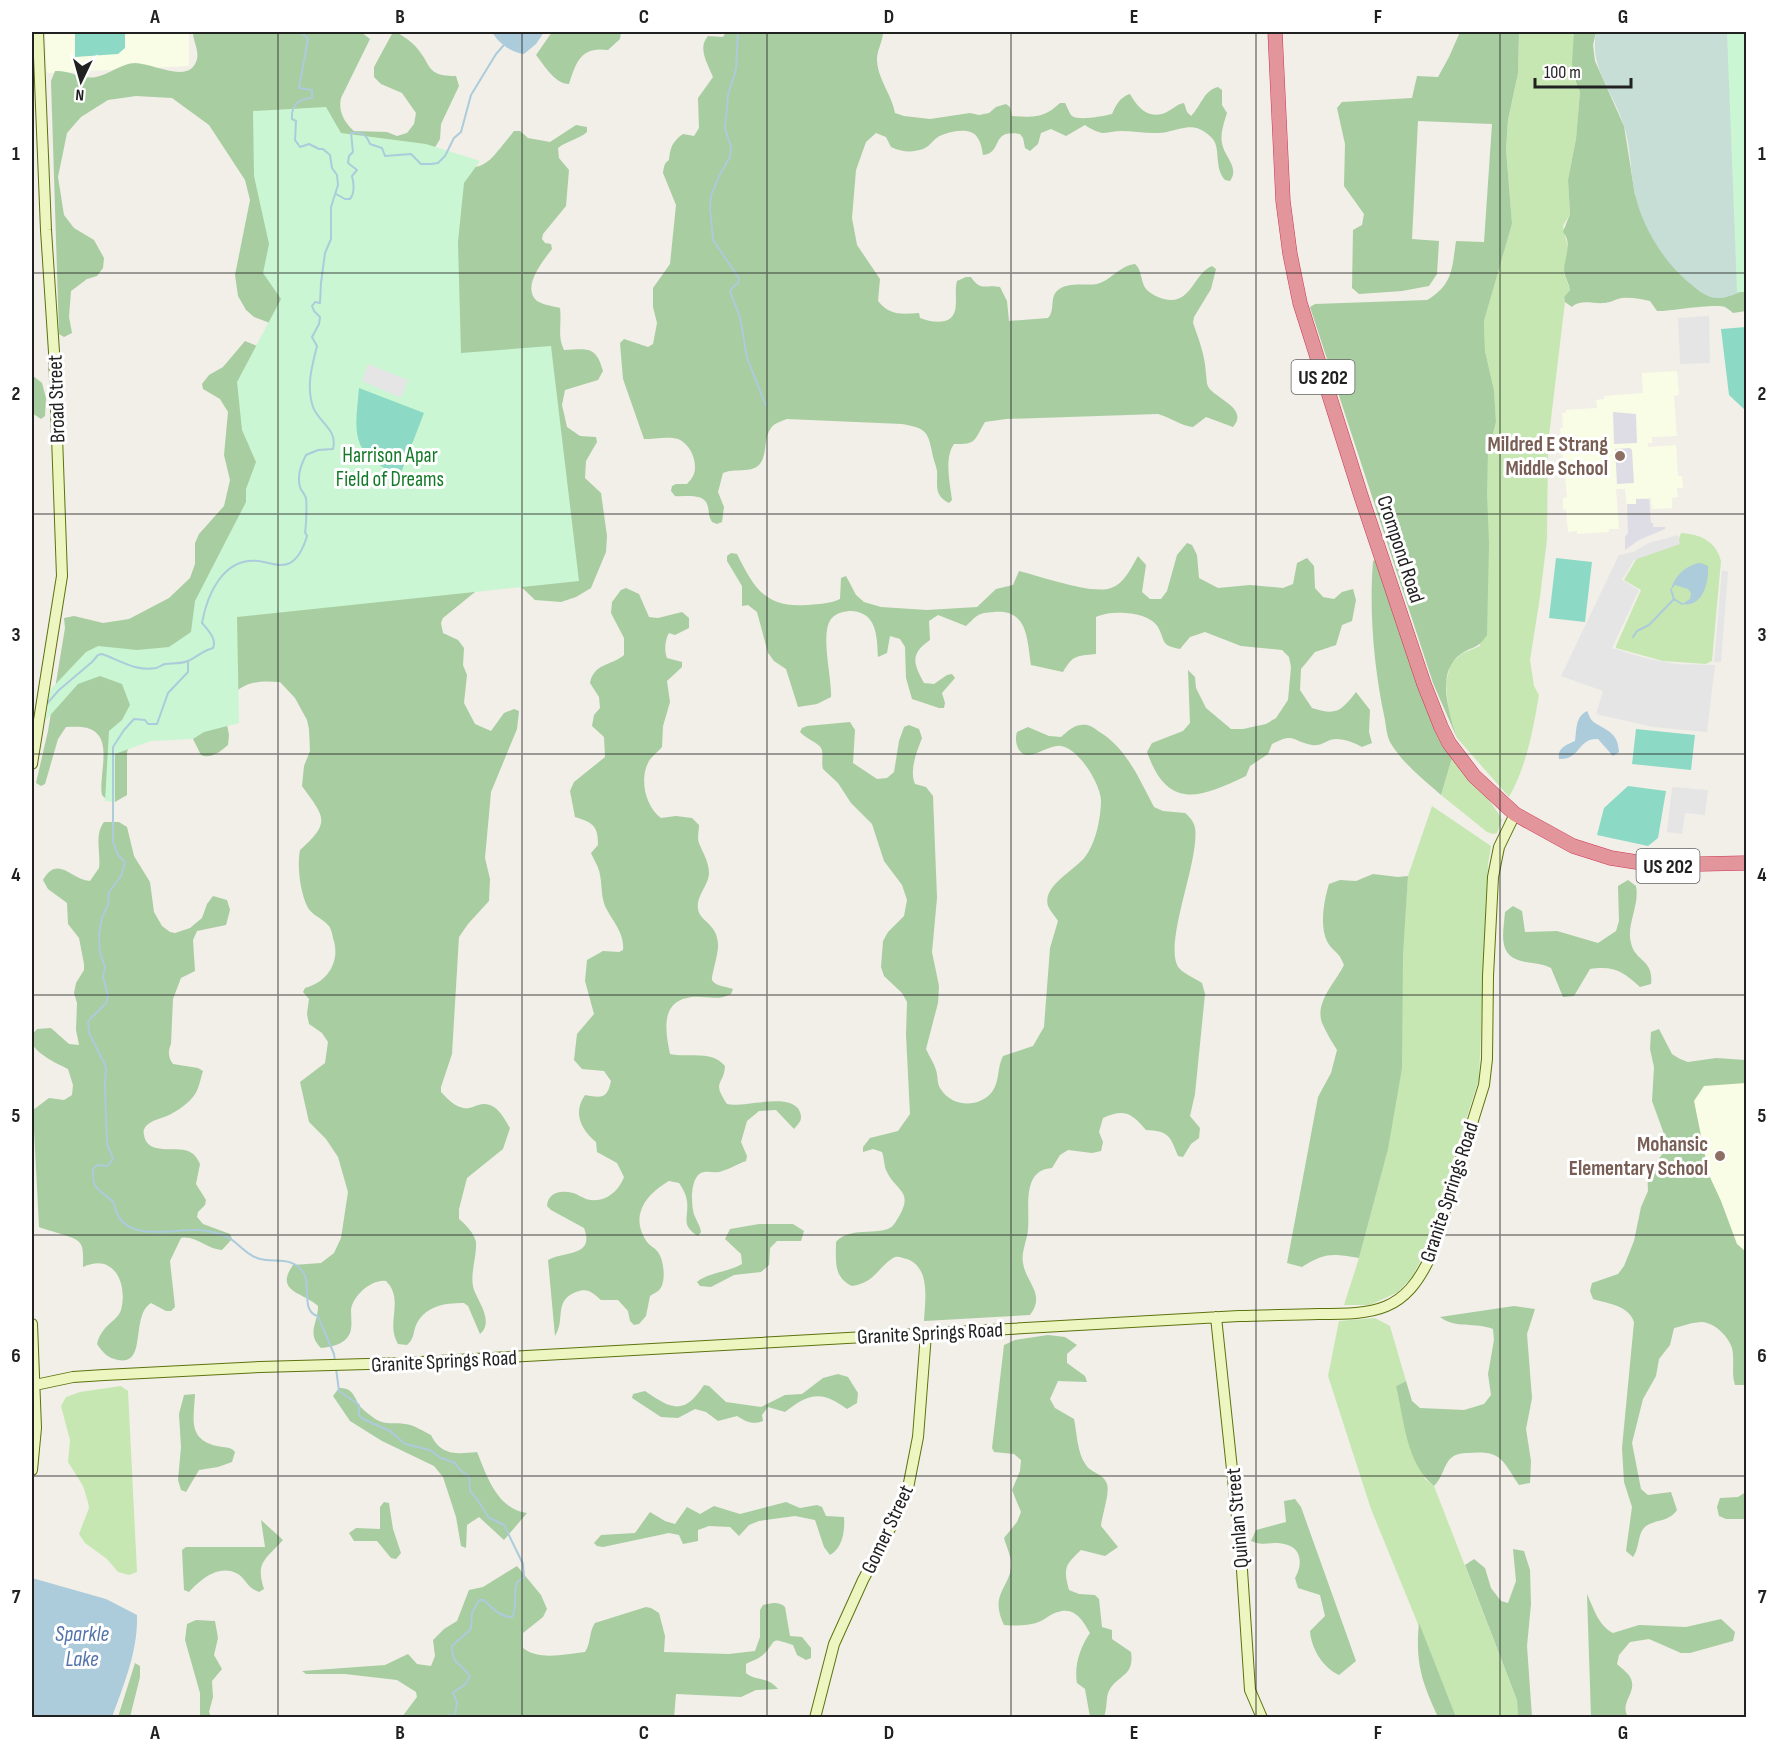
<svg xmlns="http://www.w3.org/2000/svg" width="1778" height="1749" viewBox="0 0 1778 1749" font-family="'Sofia Sans Condensed',sans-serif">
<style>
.education{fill:#fafde5}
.grass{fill:#c6e7b2}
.forest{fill:#a8cda0}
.wetland{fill:#c6ded6}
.park{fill:#caf6d3}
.pitch{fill:#8cdac5}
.parking{fill:#e5e5e5}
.plaza{fill:#dedde6}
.water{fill:#accbdb}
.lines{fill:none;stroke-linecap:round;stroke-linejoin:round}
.stream{stroke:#accbdb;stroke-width:2}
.secondary-casing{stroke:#5c730d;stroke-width:12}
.highway-casing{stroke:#d03456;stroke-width:15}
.secondary{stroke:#edf6c1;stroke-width:10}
.highway{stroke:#e2969b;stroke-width:14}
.grid{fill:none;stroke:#212121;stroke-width:1.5;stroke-opacity:0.55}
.education-dot{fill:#8d6e63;stroke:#fff;stroke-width:2}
.labels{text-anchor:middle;stroke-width:6;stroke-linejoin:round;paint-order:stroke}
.shield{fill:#fff;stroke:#646464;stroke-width:1.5}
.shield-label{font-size:20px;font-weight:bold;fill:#212121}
.street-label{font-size:21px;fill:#212121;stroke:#fff}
.education-label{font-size:21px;font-weight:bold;fill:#785e54;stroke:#fff;text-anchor:end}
.park-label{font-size:21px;fill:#147a29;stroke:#fff}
.water-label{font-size:22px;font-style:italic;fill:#5374ab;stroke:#fff}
.neatline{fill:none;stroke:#212121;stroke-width:2}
.grid-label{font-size:20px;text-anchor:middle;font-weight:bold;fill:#212121}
</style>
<rect width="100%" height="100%" fill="#f1efe8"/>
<!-- education -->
<path class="education" d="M45 32H189V66L47 73Z
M1677 371 1679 395 1674 396 1677 436 1652 437V443H1648V447L1676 445 1678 476H1682L1683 488H1677L1678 497 1672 498V508L1652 509 1651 498 1636 499 1638 539H1630L1625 489H1616L1619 529H1609V532L1577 534V531L1568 532 1566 510 1563 509V498L1567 497 1560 428H1563L1562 413H1566V410L1597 408 1596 400 1604 399V396L1643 393 1642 373Z
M1746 1070V1260L1729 1261 1672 1075Z"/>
<!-- grass -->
<path class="grass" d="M1519 32H1574V77L1580 92 1576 139 1568 180 1570 214 1563 226 1568 248 1564 273 1570 290 1564 297 1565 302 1548 444 1547 539 1540 597 1530 660 1534 686 1539 695C1533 730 1527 765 1509 797L1457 738 1448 709 1446 682 1451 663 1463 653 1480 646 1488 453 1496 422 1494 390 1485 351 1484 321 1512 224 1506 149 1508 120 1518 73Z
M1681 533C1700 534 1716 541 1721 561L1712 661 1706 664 1663 661 1616 648V646L1641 590 1624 580 1637 558 1677 544Z
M1452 758C1468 778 1491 798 1502 820L1497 833 1493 834 1487 832 1441 795Z
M1432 806 1491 846 1488 864 1479 1079 1421 1260 1412 1277 1398 1292 1370 1305H1344L1359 1258 1388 1148 1408 876Z
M1375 1318 1390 1326 1406 1381 1396 1386 1425 1479 1434 1486 1517 1700 1518 1717H1456L1371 1509 1328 1376 1339 1321Z
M121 1386 128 1391 137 1572 129 1575 118 1572 107 1559 85 1543 79 1534 89 1508 88 1502 83 1486 68 1462 70 1440 61 1406 66 1397 80 1392Z"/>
<!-- forest -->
<path class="forest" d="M193 32H361L370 39 341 98C338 111 344 122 354 131L387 132 397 136 407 133 414 124 416 113 402 93 381 84 374 77V67L393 32H396C403 36 411 41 416 47 433 66 425 76 456 76L459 86 441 124 440 139 431 154C483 174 480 174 514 131H520L528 138 550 142 576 125 587 127V132C579 139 567 141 558 148L559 158 569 170 566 206 543 234 542 239 545 243 551 244 552 249C543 261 521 287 537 301 543 305 553 306 560 308 562 324 557 336 564 350 587 349 596 345 603 371L598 380 565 390 562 405 567 427 580 436 596 437 597 442 586 461 585 478 601 493 607 536 606 552 591 588 576 597 561 602 535 600 508 574 475 592 443 618 441 623 443 633 458 640 464 648 463 665 467 675 464 703 475 724 491 731 504 713 514 709 519 711 517 729 491 792 485 858 490 879 489 901 468 924 459 937 452 1054 441 1087V1092C446 1097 453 1105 460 1107 469 1111 474 1105 483 1104 497 1103 504 1118 510 1128L503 1149 467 1178 459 1209V1219C466 1225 474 1233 476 1242 477 1257 469 1276 474 1290 479 1303 494 1322 480 1334L468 1306 464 1303C444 1303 423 1306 415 1328 413 1335 413 1340 407 1345L398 1344C385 1323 405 1300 386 1281 372 1279 353 1295 351 1310 351 1316 352 1323 351 1329 349 1343 333 1347 321 1348 306 1333 318 1324 318 1306 303 1292 274 1292 293 1265L321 1263 334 1253 341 1238 348 1192 338 1157 326 1139 309 1122 300 1082 325 1063 328 1042 322 1033 309 1024 307 1014 309 999 303 992 305 988C328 982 341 961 333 938 332 933 331 928 328 925 322 918 310 914 307 906 300 891 297 866 300 850 331 822 325 818 302 786L304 766 310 751 309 729 307 720 295 698 280 682C252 680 242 683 223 704L229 735 228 745C220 752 211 759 201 755L193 739 196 735 132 738 127 752V795L115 802 105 798 102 795C98 776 114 738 90 729 83 726 73 727 66 727L58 739 45 784 41 786 36 783 48 731 65 628 64 618 74 616 103 623 129 619 169 598 190 578 195 564V543L199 534 224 506 230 480 224 455 228 412 220 399 203 389 202 384 209 375 223 367 245 341 348 384 336 348 254 317 246 310 238 296 235 275 250 200 245 180 209 125 172 98 136 96 108 100 81 117 67 133 58 177 64 215 74 228 94 240 104 258 103 268 97 276 87 279 71 291 69 317 72 333 64 337 59 334 51 81 55 71C70 70 82 80 96 77 108 75 122 63 135 63 151 63 181 80 193 67 203 55 193 44 193 32Z
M552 32H621L620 39 608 50C581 46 576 62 569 84 555 84 544 65 536 55Z
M726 32H883C883 41 877 50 877 59 877 78 892 95 895 113L904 116 930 119 970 113 979 115 989 113 996 107 1006 104 1010 107 1012 116C1034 117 1043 119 1060 103H1065C1067 106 1069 113 1072 116 1079 121 1104 116 1112 114 1116 105 1120 97 1130 94 1137 106 1146 118 1162 114 1170 112 1176 104 1184 103L1187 112 1191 116C1201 106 1204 90 1218 87L1222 90V105L1227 113C1224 123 1220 133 1222 143 1224 157 1240 167 1230 181L1225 180C1213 167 1222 147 1211 137 1194 122 1186 128 1167 132 1153 135 1135 131 1121 131 1114 131 1108 133 1102 133 1095 131 1091 129 1085 125L1066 136 1051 129 1041 133 1038 144 1030 151 1025 148 1023 138 1020 134C989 129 1004 153 983 155 982 149 981 142 977 137 970 126 947 132 938 137 932 141 929 147 923 149 911 153 902 152 891 147L886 137 876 133 866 142 856 170 852 218 857 245 880 279 878 301C890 316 902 314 919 313L920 318C928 321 937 323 945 321 962 316 953 295 957 281L966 277H971C981 292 985 284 1000 287L1007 301 1009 321 1048 318C1055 311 1050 299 1056 292 1065 281 1086 286 1097 284 1110 281 1119 266 1135 264 1143 271 1140 283 1147 290 1151 294 1159 298 1164 299 1191 306 1193 274 1212 266L1216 269 1211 289 1194 317 1193 323C1199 340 1205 355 1206 374 1207 379 1206 384 1209 388 1217 399 1249 409 1233 427L1206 417 1193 427C1181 426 1170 417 1158 414L1006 419 985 422C973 442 977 444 954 444 944 458 950 483 952 500L949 503C933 495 938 484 937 471 936 465 933 459 932 452 928 430 924 428 902 424L787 419C782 421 774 423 771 428 763 438 768 455 759 465 751 473 735 468 723 473L718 492 724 507 722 522 717 524 712 522C707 513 710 511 707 504 703 493 684 497 675 496L671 491 672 486 676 484H687C689 481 692 479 693 476 699 464 691 444 678 439 669 436 654 439 644 439L623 379 620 343 624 339 648 347 653 344 657 323 653 307V288L670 264 676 205 663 173C664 167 664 163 669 160 670 147 673 141 683 134L694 136 699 128 698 98 713 77C708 64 697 48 708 36L723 37Z
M1460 32H1519L1518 73 1508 120 1506 149 1512 224 1484 321 1485 351 1494 390 1496 422 1488 453 1487 494 1489 543 1487 635C1477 650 1474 645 1461 654 1435 672 1449 713 1457 738L1433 683 1310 307 1315 304 1427 300C1453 285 1452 268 1456 241L1484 242 1492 124 1418 121 1412 239 1439 241 1437 274 1429 286 1402 291 1359 294 1352 288 1353 230 1362 225 1364 214 1344 186 1345 144 1337 108 1342 102 1412 98 1417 76 1438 77 1449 57Z
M1574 32H1596L1593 45 1595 61 1624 126 1635 195 1720 298 1737 292 1746 291V311L1733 313C1731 311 1728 309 1725 307 1715 303 1672 311 1657 311L1650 301C1641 299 1631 297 1622 298 1615 299 1610 303 1604 303 1592 304 1581 299 1572 307L1565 302 1564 297 1570 290C1569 284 1565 277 1564 271 1564 258 1573 243 1563 232L1570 214 1568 180 1576 139 1580 92 1574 77 1572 63Z
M32 375 42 383 46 398 45 416 41 419 32 413Z
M1187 543 1192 545 1197 555 1199 578 1218 588 1250 585 1283 588 1293 584 1297 563 1307 558 1314 566 1315 588 1323 597 1334 599 1342 592 1353 589 1356 600 1352 621 1342 625 1336 645 1315 652 1301 669 1300 690 1312 708C1337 716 1341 711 1356 692L1370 710 1369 732 1372 743 1362 747C1353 742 1340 737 1330 740 1323 743 1320 746 1312 745 1291 741 1295 732 1272 744L1268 754 1250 766 1246 776C1200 798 1168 811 1147 752L1152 743 1183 731 1190 723 1188 670 1195 677 1196 688 1206 708 1231 729H1243L1266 724 1276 718 1288 700 1291 667 1289 657 1282 650 1241 646 1205 632 1190 637 1180 649C1160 645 1166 642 1158 627 1148 611 1111 610 1096 617V654C1076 656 1073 655 1063 672L1031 665C1027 639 1028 609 994 612 977 613 978 615 966 626L938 615 929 621 930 640C910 654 913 663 924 683L934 684 947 675 952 674 955 678 942 693 945 703 944 708H939L912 699 906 678 905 647 900 639 890 636 887 653 878 657C877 636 877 613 852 611 844 611 836 613 831 619 820 634 832 678 831 697L817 704 798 707 786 669 774 661 768 653 757 612 748 605 742 606V586L727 561V556L731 553 737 554C754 588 765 608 807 605 819 604 829 604 840 599L841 578 846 576 856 595 864 602 881 607 927 610 977 607 996 589 1013 585 1019 571C1040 576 1092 595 1111 588 1124 584 1131 568 1138 556L1146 565 1142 592 1150 599H1161L1167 591 1177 555Z
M1377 559 1431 720 1452 758 1441 795C1423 779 1403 764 1390 742 1387 736 1386 727 1385 720 1374 669 1369 613 1373 561Z
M626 588 639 594 649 617 658 618 682 612 689 618V628L675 635 669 633C665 640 664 650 667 658L682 662V667L667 681 670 702 663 726 662 747C658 752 652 756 649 761 639 778 645 806 661 818L676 816 692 818 699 825C699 830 697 838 699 843 703 853 709 862 709 874 708 886 696 896 698 909 700 922 717 923 718 944 719 952 711 977 712 980 715 986 727 987 733 989L731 994C719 1001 707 996 693 997 660 1000 665 1030 670 1054 688 1058 712 1050 725 1066 724 1086 711 1080 727 1104 745 1108 792 1091 800 1112 803 1120 799 1123 794 1129L776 1110 759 1111 747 1121 741 1142 747 1156 746 1161C737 1164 728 1170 719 1172 714 1173 709 1171 704 1172 691 1174 691 1199 693 1210 694 1218 700 1224 701 1232L698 1236C680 1225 689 1218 687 1201 686 1194 683 1189 679 1183L669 1181C646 1194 629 1216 647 1242 650 1246 655 1248 658 1252 664 1260 667 1284 658 1291 656 1293 652 1294 650 1296L646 1316 639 1324 634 1325 630 1321 628 1311 618 1300H601C593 1293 588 1287 576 1292 553 1301 566 1319 555 1336L548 1260C565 1251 595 1257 584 1228L551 1210 547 1206C548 1192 561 1190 573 1193 577 1194 581 1197 586 1199 603 1204 618 1193 624 1177L617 1163 597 1152 596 1142C580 1129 573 1112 585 1095 602 1098 607 1099 611 1081L604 1071 582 1069 574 1060 577 1034 594 1014 585 981 587 960 603 951 619 952 623 950C625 931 609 918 604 903 601 893 602 884 600 875 599 867 594 860 591 853L598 845C598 825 593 823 575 817L570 791 574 782 605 757 604 737 592 726 594 715 600 708 599 697 590 683C594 663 611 666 624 655V638L611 613 612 602 621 590Z
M850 722 855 730 853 763 877 779 887 778 894 772 899 741 904 727 909 725 919 729 922 738C917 751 909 770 915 784L926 787 933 796 937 898 932 952 939 986 938 1003 926 1049C929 1056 934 1063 936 1070 938 1076 937 1083 940 1088 952 1108 979 1108 992 1092 1000 1081 997 1067 1003 1056L1033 1046 1044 1027 1050 948 1058 921C1055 916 1050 911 1048 906 1042 886 1074 871 1085 857 1096 843 1101 817 1101 800 1100 783 1079 749 1061 746 1047 744 1029 764 1019 750 1016 745 1015 738 1017 732L1028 727 1049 736 1061 737C1067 732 1072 726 1081 725 1088 724 1093 727 1098 731 1127 748 1139 779 1154 807L1163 811 1185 813C1190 817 1194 822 1195 828 1200 861 1162 945 1179 968 1184 974 1196 979 1202 983L1205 994 1195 1094 1190 1116 1200 1128 1199 1138 1191 1144 1183 1157 1178 1156C1170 1135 1168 1131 1146 1130 1132 1113 1124 1108 1103 1118L1099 1132 1103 1142 1101 1151 1092 1153 1068 1150 1060 1155 1052 1168C1021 1170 1030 1208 1028 1230 1027 1240 1021 1253 1023 1263 1026 1283 1046 1294 1030 1315L924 1321C925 1300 931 1268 907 1259 902 1258 898 1255 893 1258 878 1267 876 1282 852 1286 833 1277 836 1261 836 1242 851 1224 885 1239 895 1223 917 1190 896 1193 886 1170 884 1165 884 1157 882 1152L873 1149 863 1152V1147L870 1138 898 1131 910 1114 906 1035 907 1002 902 993 884 976 881 967 883 941 888 932 904 916 907 900 902 885 884 861 872 824 851 803 838 783 823 769C821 763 824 753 821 748 820 744 805 738 800 732L802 728 807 726Z
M104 822H119L127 827 134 856 150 882 154 912 162 926 170 932 175 933 190 928 202 918 207 904 213 896 227 900 230 910 226 925 197 931 193 940 195 971 181 978 173 999 171 1044C168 1051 168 1058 173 1064L198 1068 203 1071C200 1080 199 1090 193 1097 188 1103 179 1110 171 1114 164 1118 151 1120 146 1126 144 1129 143 1131 144 1135 147 1156 176 1146 188 1151 195 1154 197 1158 200 1164L196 1184 206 1200 205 1205 198 1212 197 1217 203 1224 230 1234 232 1239 222 1250C208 1250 196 1235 181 1238L170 1261 175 1307 171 1311H166L151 1303C130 1316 148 1366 118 1360 108 1358 103 1353 97 1344 102 1324 117 1322 121 1310 128 1284 114 1252 83 1267 83 1260 84 1248 80 1243 76 1236 47 1231 39 1227L33 1110 49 1098 64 1100 72 1095 73 1085 68 1069C58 1064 28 1051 32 1037 32 1034 35 1032 37 1029L51 1028 69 1044 79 1045 76 1030 77 1003 74 993 76 983 84 970V964L79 938 68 924 67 903 48 889 43 880C58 854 71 880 90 881L99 868C101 853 94 835 104 822Z
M1373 874 1398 877 1408 876 1403 954 1402 1068 1388 1149 1359 1258C1332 1254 1326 1252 1302 1267L1287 1263 1318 1097 1331 1073 1337 1050C1332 1042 1327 1034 1323 1025 1313 1004 1335 983 1344 965 1339 953 1338 955 1330 946 1318 931 1324 900 1329 884L1340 880 1356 881Z
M1628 880 1636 886C1640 905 1626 925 1631 943 1635 962 1654 959 1651 984L1640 987C1624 972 1614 965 1590 969L1574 996 1563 997 1551 968C1540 962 1529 964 1518 960 1497 953 1504 929 1505 912L1513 906 1522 911 1525 932 1557 931 1598 943 1616 931 1619 921 1618 886Z
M1659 1029 1672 1054 1680 1059 1688 1062 1716 1058 1746 1060V1083L1704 1086 1694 1101 1709 1175 1721 1201 1737 1244 1746 1252V1382L1744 1385H1735C1731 1373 1735 1361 1732 1348 1728 1336 1715 1323 1702 1322 1693 1322 1683 1326 1674 1328L1670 1345 1659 1359 1656 1376 1643 1399 1632 1443 1641 1489 1648 1495 1671 1492 1677 1510C1669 1522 1657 1519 1646 1526 1637 1533 1640 1548 1633 1557L1626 1551 1632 1507 1624 1482 1622 1448 1634 1322C1628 1305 1609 1304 1593 1299L1590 1291 1592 1283 1618 1274 1624 1266 1634 1241 1641 1207 1648 1191 1647 1167 1658 1160 1663 1153 1664 1134 1652 1101 1654 1067 1650 1049 1651 1032Z
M759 1224H793L804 1231 801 1241H777L770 1248 769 1265 761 1272 734 1275 711 1287 700 1286 697 1282C709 1272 726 1273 742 1264L741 1254 725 1239 730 1229Z
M1514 1306 1535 1309 1527 1334 1532 1398 1526 1429 1531 1461 1530 1483 1519 1485C1502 1460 1502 1450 1468 1453 1462 1453 1455 1454 1451 1458 1444 1464 1443 1477 1434 1486 1406 1464 1404 1419 1396 1386L1406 1381 1412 1401 1420 1408 1464 1410 1484 1404 1491 1395 1488 1374 1494 1340 1493 1329C1475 1322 1456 1329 1440 1317Z
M1048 1335 1065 1337 1077 1345 1067 1354V1363L1085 1376 1087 1382 1058 1381 1050 1399 1055 1408 1074 1419C1077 1433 1077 1453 1086 1465 1091 1473 1103 1473 1107 1484 1110 1493 1102 1515 1101 1526L1118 1547 1105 1556 1081 1550C1065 1565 1063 1568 1069 1590L1079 1594 1095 1595 1099 1599 1102 1627 1112 1630V1639L1131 1652C1135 1678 1116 1674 1108 1693 1106 1700 1107 1709 1104 1717H1090L1085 1689 1077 1683C1074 1666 1080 1647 1090 1633 1083 1621 1075 1606 1058 1612 1052 1613 1047 1618 1041 1621 1030 1626 1016 1626 1004 1625 988 1592 1013 1587 1011 1561 1010 1554 1006 1545 1004 1538L1017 1522 1021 1512 1012 1490 1020 1471 1021 1460 1014 1454 994 1452 992 1448 1004 1345 1015 1340Z
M838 1374 848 1377 858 1393 857 1403 847 1409C822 1390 809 1393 785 1412L768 1407 762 1415 763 1421C752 1425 747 1422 737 1416L718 1421 706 1412 695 1409 678 1418 661 1417 632 1398 633 1394 645 1391C671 1409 684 1416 704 1385L709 1386 726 1402 761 1407 785 1395 802 1394 823 1378Z
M339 1388C352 1387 354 1396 359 1405 363 1410 372 1417 377 1420 386 1425 395 1422 405 1424 414 1425 423 1431 431 1435 441 1456 457 1454 477 1452 487 1476 497 1509 527 1513L504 1540 479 1517 467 1525 466 1548 461 1546 456 1517 443 1477 434 1466 382 1441 350 1421 333 1396Z
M195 1394C194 1418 187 1439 217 1446 224 1448 230 1446 235 1452L232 1462 218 1467 199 1470 186 1492 181 1490 178 1480 181 1447 179 1414 184 1395Z
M1746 1487V1519H1726L1719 1516 1717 1507 1720 1498 1738 1497 1746 1492Z
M1295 1499 1301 1507 1356 1661 1339 1675C1323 1668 1311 1648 1310 1631L1325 1616 1320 1595 1298 1588 1295 1578C1303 1565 1302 1547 1284 1544 1271 1541 1265 1547 1251 1541L1256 1530 1286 1522 1284 1501Z
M384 1502 389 1503 393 1529 401 1553 396 1559 391 1558 377 1541H354L349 1533 356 1528 380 1529V1507Z
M786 1502 800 1508 817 1505 822 1507 826 1516 844 1517C845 1530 843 1548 830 1555L824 1547 815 1520 795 1516 759 1521 749 1525 739 1536 730 1527 709 1526 698 1530V1541L683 1544 679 1535 669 1533 603 1547 597 1546 594 1543 601 1535 635 1533 650 1512 665 1521 675 1524 687 1507 700 1514 714 1506 740 1514Z
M261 1520 283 1540C266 1559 255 1562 264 1589L259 1592C246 1587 247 1580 238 1574 219 1563 200 1580 189 1592L184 1590 182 1550 186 1547H265Z
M1513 1549 1524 1551 1530 1570 1531 1604 1527 1646 1532 1717H1518L1517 1700 1465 1565 1474 1559 1485 1568 1491 1588 1501 1601 1508 1603 1516 1581Z
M517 1566 541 1595 547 1609 543 1617 523 1633V1648C539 1661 565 1654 585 1652 591 1643 589 1631 595 1623L646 1607 651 1608 659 1613 665 1636 664 1652 729 1654 755 1651 760 1637V1610L763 1605C771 1603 779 1601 785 1607L790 1636 802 1637 811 1648V1658L806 1660 797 1655 793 1645C769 1637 778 1639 764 1654 760 1658 752 1661 746 1664V1673C757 1682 768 1676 778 1689L756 1690 741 1697 676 1694 674 1718H451L443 1715 440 1717H402L417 1697 416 1692 397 1680 345 1674H306L302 1671 385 1665 408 1654 417 1664 431 1666 435 1656 433 1640 444 1629 457 1621 469 1590 483 1587Z
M1587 1594C1594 1609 1598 1625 1613 1633L1639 1625 1686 1627 1721 1619 1735 1632 1733 1641 1690 1653H1681L1649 1639 1630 1642 1619 1655 1617 1664C1622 1669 1629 1673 1631 1679 1637 1693 1619 1703 1628 1717H1591Z
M196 1620 215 1621 218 1638 214 1655 222 1669 212 1681 213 1697 209 1712 211 1717H200V1693L185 1640 187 1624Z
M1419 1623 1456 1717H1438C1422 1682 1415 1663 1419 1623Z
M135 1663 140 1666V1677L130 1717H118Z"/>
<!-- wetland -->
<path class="wetland" d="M1596 32H1746V291C1737 292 1729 298 1720 298 1707 299 1698 290 1688 282 1663 261 1642 226 1635 194 1630 172 1631 147 1624 126 1614 92 1589 69 1596 32Z"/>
<!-- park -->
<path class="park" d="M1727 32H1746V292H1737Z
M326 107 341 133 426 144 480 161 464 183 458 242 461 353 551 346 579 581 237 617 239 723 204 732 193 739 151 741 115 754V802L105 801 109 731 122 720 130 705 122 684 100 676 78 684 46 720 50 690 86 652 98 646 137 650 169 647 191 632 195 601 246 502V489L256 462 242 430 237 382 281 299 263 273 269 244 254 176 253 111Z"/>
<!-- pitch -->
<path class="pitch" d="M75 32H125V48L118 54 75 57Z
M1746 327V411L1729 395 1721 329Z
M359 388 424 413 399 478C387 469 366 459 360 444 353 428 358 405 359 388Z
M1556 558 1592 562 1585 622 1549 618Z
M1636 729 1695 735 1691 770 1632 764Z
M1628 786 1666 791 1658 838 1648 846 1597 835 1604 808Z"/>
<!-- parking -->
<path class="parking" d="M1709 316 1710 363 1680 364 1678 318Z
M368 364 408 380 401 398 362 381Z
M1678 535 1680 544 1634 560 1622 580 1639 590 1612 648 1645 658 1675 664 1715 665 1707 732 1653 727 1596 714 1603 691 1561 676 1619 555 1633 552 1649 543Z
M1722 570 1728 572 1721 662H1714Z
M1672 787 1708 790 1705 815 1685 813 1682 834 1667 832Z"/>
<!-- plaza -->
<path class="plaza" d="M1613 412 1636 414 1637 443 1614 444Z
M1630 448 1632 450 1634 483 1617 484 1615 449Z
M1636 499H1649L1651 523H1653V527H1665V529L1639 540 1625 550V537L1628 533 1627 504H1636Z"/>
<!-- water -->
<path class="water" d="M492 32H544L536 44 524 54C511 52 499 44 492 32Z
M1701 563 1708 566C1709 582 1703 608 1682 604L1690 599 1691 593 1688 589 1675 585 1671 590C1674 576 1687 564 1701 563Z
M1587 711C1589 715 1591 721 1595 723 1608 731 1618 733 1619 752L1613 756 1598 739C1577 738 1581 760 1559 759 1557 748 1566 745 1575 741 1577 729 1575 717 1587 711Z
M32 1578 106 1599 137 1615C138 1651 124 1684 112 1717H32Z"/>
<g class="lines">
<!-- stream -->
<path class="stream" d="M738 32 736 69 728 95 725 128 731 147 730 157 719 176 711 196 710 208 713 240 739 278 738 283 733 287 730 292 740 317 747 358 766 406
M336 194 345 199H350C355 193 354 184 352 176L357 170 348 163 349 156 353 152 351 133C362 132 366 134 370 144L382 148 385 156 411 154 421 164H431L438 163 445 156 454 138 461 132 471 95 496 54 504 45
M1671 590 1674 599 1682 604
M1633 637 1637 631 1649 625 1674 599
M188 661V672L168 693 157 724H148L145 720 134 719 124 730 113 747V842L118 855 125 862 121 876 109 892 108 905 102 917 99 934 100 953 105 967 103 977 108 996 106 1003 91 1018 88 1022 89 1033 106 1067 105 1085 107 1144 113 1158 111 1162 107 1166 97 1165 93 1169C91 1191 102 1190 114 1203 120 1243 167 1230 195 1230 204 1230 214 1232 223 1235 236 1239 243 1253 257 1258 273 1264 291 1255 303 1272 312 1283 300 1312 318 1316L334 1354 335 1362
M44 707 59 690 92 662 98 655 102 654C119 660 137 672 156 668 160 667 161 665 165 664 172 663 181 664 188 661 197 657 202 651 213 648 217 639 208 630 202 623 207 595 223 557 258 561 269 562 280 568 290 563 299 558 304 546 307 536L305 532C306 530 307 503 306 499 306 495 301 491 300 487 297 475 301 465 306 455L318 450 333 449C338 429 319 423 313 407 306 386 312 366 317 346L312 337 319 324 320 317 314 311 312 306 315 302 320 303 321 283 325 253 331 239V207L338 185 337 175 332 168 330 155 323 149H319L309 144 300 147 295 140 296 121 292 119C291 105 298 99 312 98V90L299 88 308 39 301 32
M336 1368 339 1391 359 1405V1415L363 1419 390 1431 405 1444 430 1450 441 1458 455 1463 461 1471 469 1476 470 1491C474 1495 487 1513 488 1517L504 1525 523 1564 524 1578 517 1582C513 1594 518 1607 512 1617 500 1617 492 1608 484 1600H479L472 1613 471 1629 452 1646C451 1664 461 1663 470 1676 467 1686 459 1687 453 1693L457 1702 455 1716 448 1715 449 1718"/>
<!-- secondary casing -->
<g class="secondary-casing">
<path id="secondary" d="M32 764 62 576 54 352 46 230 38 32
M1216 1317 1241 1555 1250 1690 1262 1718
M32 1324 36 1428 32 1470
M35 1385 73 1377 104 1375 260 1367 403 1363 1239 1316C1265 1315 1292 1315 1318 1314 1375 1314 1405 1313 1431 1255L1484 1085 1487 1059 1488 976 1493 877 1499 847 1515 814
M815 1718 834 1644 863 1580 894 1521 908 1488 918 1437 926 1334"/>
</g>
<!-- highway casing -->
<g class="highway-casing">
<path id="highway" d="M1275 32 1283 201 1290 254 1300 303 1361 496 1424 684 1441 727 1449 743 1474 776 1515 814 1573 846 1611 858 1655 865 1746 863"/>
</g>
<!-- secondary -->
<use href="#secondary" class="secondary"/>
<!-- highway -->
<use href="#highway" class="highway"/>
</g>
<!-- grid -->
<path class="grid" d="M278 32V1718M522 32V1718M767 32V1718M1011 32V1718M1256 32V1718M1500 32V1718M32 273H1746M32 514H1746M32 754H1746M32 995H1746M32 1235H1746M32 1476H1746"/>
<!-- markers -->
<g class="education-dot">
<circle cx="1620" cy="456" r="6"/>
<circle cx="1720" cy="1156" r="6"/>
</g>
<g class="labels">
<!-- shield labels -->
<g class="shield">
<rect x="1291.5" y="360" width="63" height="34" rx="4.5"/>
<rect x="1636.5" y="849" width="63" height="34" rx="4.5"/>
</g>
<g class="shield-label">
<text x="1323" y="384">US 202</text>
<text x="1668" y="873">US 202</text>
</g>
<!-- street labels -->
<g class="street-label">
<text transform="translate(56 399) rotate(-92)" y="7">Broad Street</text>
<text transform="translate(1401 549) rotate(72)" y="7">Crompond Road</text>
<text transform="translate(1449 1192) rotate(-72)" y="7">Granite Springs Road</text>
<text transform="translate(930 1333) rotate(-3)" y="7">Granite Springs Road</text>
<text transform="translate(444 1361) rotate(-3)" y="7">Granite Springs Road</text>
<text transform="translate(1237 1518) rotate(-95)" y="7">Quinlan Street</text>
<text transform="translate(887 1529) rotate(-65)" y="7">Gomer Street</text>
</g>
<!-- education labels -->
<g class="education-label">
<text x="1608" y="451">Mildred E Strang<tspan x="1608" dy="24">Middle School</tspan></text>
<text x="1708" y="1151">Mohansic<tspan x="1708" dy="24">Elementary School</tspan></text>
</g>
<!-- park labels -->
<g class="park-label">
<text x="390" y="462">Harrison Apar<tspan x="390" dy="24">Field of Dreams</tspan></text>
</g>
<!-- water labels -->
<g class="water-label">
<text x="82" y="1641">Sparkle<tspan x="82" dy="25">Lake</tspan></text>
</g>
</g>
<!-- border -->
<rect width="1778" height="1749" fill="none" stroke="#ffffff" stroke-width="66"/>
<!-- north arrow -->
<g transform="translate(81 81) rotate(185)" stroke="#ffffff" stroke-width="4.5" paint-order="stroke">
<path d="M0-4.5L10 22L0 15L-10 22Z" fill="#212121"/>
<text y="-9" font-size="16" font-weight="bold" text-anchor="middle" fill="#212121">N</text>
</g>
<!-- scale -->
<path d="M1535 78v9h96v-9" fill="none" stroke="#212121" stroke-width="3"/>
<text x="1544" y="78" font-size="18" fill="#212121" stroke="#ffffff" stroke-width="4.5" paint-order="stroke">100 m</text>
<rect x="33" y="33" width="1712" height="1683" class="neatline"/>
<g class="grid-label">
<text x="155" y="23">A</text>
<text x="400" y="23">B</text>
<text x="644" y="23">C</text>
<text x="889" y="23">D</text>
<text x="1134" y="23">E</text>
<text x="1378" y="23">F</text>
<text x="1623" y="23">G</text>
<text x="16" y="160">1</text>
<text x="1762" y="160">1</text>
<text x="16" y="400">2</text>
<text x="1762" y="400">2</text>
<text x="16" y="641">3</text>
<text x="1762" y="641">3</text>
<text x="16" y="881">4</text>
<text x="1762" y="881">4</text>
<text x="16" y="1122">5</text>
<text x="1762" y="1122">5</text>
<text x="16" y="1362">6</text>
<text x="1762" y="1362">6</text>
<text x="16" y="1603">7</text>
<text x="1762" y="1603">7</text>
<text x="155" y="1739">A</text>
<text x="400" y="1739">B</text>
<text x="644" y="1739">C</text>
<text x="889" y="1739">D</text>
<text x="1134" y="1739">E</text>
<text x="1378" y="1739">F</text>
<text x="1623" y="1739">G</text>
</g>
</svg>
